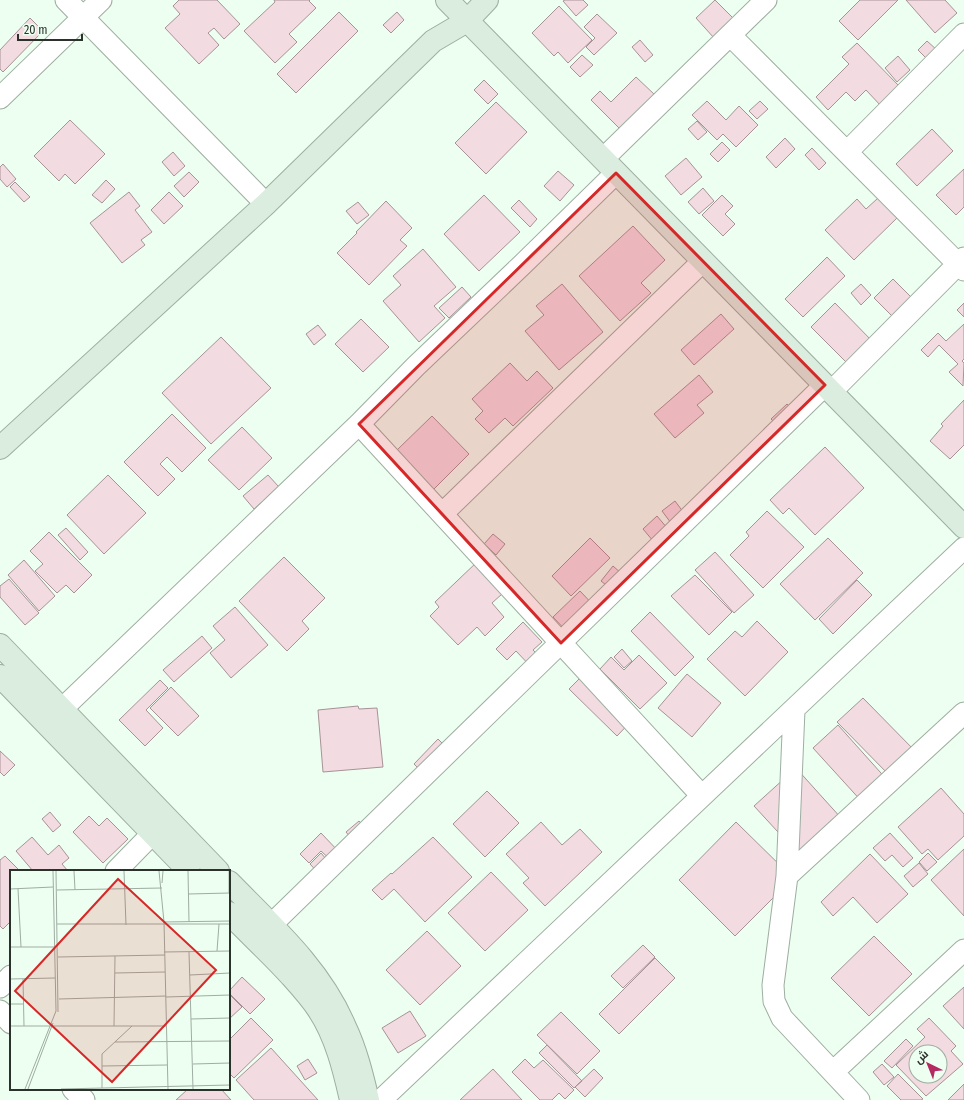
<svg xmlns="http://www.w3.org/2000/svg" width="964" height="1100" viewBox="0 0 964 1100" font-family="'Fira Sans Condensed',Cairo,sans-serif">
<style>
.building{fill:#f2dbe1;stroke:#a79297;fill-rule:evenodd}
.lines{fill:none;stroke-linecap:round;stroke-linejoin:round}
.street-casing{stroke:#9eaea1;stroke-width:23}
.secondary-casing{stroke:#9eaea1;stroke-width:24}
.street{stroke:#fff;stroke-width:21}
.secondary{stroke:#daedde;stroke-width:22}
.marked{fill:#d62828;fill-opacity:0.2;stroke:#d62828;stroke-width:3;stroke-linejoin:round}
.inset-road{fill:none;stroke:#9fada2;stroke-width:1}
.view{fill:#d62828;fill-opacity:0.15;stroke:#d62828;stroke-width:2}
.inset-edge{fill:none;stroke:#2b322c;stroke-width:2}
</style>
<rect width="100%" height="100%" fill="#edfff0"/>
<!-- building -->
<path class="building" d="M179 0H217L240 24 224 39 214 28 208 33 219 45 199 64 165 28 180 14 173 6Z
M274 0H310L309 1 316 8 289 34 297 42 275 63 244 31 275 2Z
M565 0H583L588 5 576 16 563 1Z
M715 0 734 19 714 38 696 18Z
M860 0H898L858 40 839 21Z
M906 0H945L957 13 935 33Z
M559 6 592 40 568 63 558 52 554 56 532 33Z
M339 12 358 31 296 93 277 74Z
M397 12 404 20 391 33 383 25Z
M597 14 617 33 594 55 586 47 595 38 584 27Z
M30 18 43 31 3 72 0 69V50Z
M640 40 653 55 645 62 632 47Z
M927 41 937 50 928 60 918 50Z
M857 43 901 88 882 107 866 90 855 101 846 92 828 110 816 97 849 64 842 57Z
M582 55 593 65 580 77 570 67Z
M898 56 910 70 897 82 885 68Z
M636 77 655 95 621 130 591 100 600 91 611 102Z
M484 80 498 94 488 104 474 90Z
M707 101 726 120 739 106 758 125 736 147 723 134 717 140 692 115Z
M760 101 768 109 757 119 749 111Z
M496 102 527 132 486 174 455 143Z
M70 120 105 154 75 184 65 174 59 181 34 156Z
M697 121 707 132 698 140 688 129Z
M932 129 953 151 917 186 896 164Z
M785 138 795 149 776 168 766 157Z
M722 142 730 150 718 162 710 154Z
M812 148 826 163 819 170 805 155Z
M173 152 185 166 174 176 162 162Z
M686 158 702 177 681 195 665 176Z
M3 164 16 179 7 187 0 179V167Z
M964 169V207L956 215 936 195Z
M558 171 574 185 560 201 544 186Z
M189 172 199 182 184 197 174 186Z
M106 180 115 189 102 203 92 195Z
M15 182 30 197 24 202 10 187Z
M703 188 714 201 699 214 688 202Z
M129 192 140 206 135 210 152 232 141 240 145 245 122 263 90 223Z
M169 192 183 206 164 224 151 210Z
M484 195 520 232 479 271 444 234Z
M722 195 733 206 725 214 735 224 723 236 702 215Z
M878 198 897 218 854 260 825 230 857 199 866 209Z
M519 200 537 219 530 227 511 208Z
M386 201 412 228 400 240 407 246 369 285 337 253 357 233 356 232Z
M358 202 369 215 357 224 346 211Z
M633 226 665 260 641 283 651 293 620 321 579 276Z
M423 249 456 287 434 306 445 318 419 342 383 301 401 285 393 276Z
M827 257 845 276 803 317 785 299Z
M893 279 913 299 894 318 874 298Z
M562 284 603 332 559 370 525 331 544 315 536 306Z
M861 284 871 295 861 305 851 293Z
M462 287 471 297 449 318 439 308Z
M835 303 874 343 850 366 811 327Z
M964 303V317L957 310Z
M721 314 734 329 694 365 681 350Z
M361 319 389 347 363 372 335 344Z
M964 324V359L962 361 964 363 963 386 949 372 958 364 939 345 928 357 921 350 938 333 946 341Z
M318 325 326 335 314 345 306 334Z
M221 337 271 388 211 444 162 393Z
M510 363 527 381 537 371 553 388 513 426 505 418 489 433 475 419 483 411 472 399Z
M699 375 713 392 697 405 704 413 675 438 654 414Z
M964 400V445L950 459 930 441 943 426 941 424Z
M787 404 797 414 781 429 771 419Z
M172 414 206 448 182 472 167 457 160 464 175 479 158 496 124 462Z
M432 416 469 454 433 490 396 451Z
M242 427 272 458 239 490 208 460Z
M825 447 864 488 815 535 789 508 783 514 770 500Z
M108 475 146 513 104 554 67 515Z
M268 475 279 487 254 509 243 496Z
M675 501 687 517 674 527 662 511Z
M767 511 804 547 763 588 730 555 749 536 746 532Z
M657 516 673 535 659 548 643 529Z
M66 528 88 552 80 560 58 535Z
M49 532 92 575 74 593 66 585 57 593 35 571 43 564 30 551Z
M493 534 505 544 496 555 484 544Z
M590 538 610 558 571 596 552 576Z
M828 538 863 573 815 620 780 584Z
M715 552 754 595 734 613 695 570Z
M284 557 325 598 302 621 309 629 287 651 239 601Z
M24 560 55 596 39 611 8 575Z
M478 561 502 594 492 603 504 617 485 636 477 627 458 645 430 616 439 607 435 602Z
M613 566 622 574 611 589 601 581Z
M695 575 732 612 709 635 671 596Z
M9 579 39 613 25 625 0 597V586Z
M857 580 872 595 833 634 819 619Z
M580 591 599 611 572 637 553 617Z
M235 607 268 645 231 678 210 653 225 640 213 626Z
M650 612 694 657 675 676 631 631Z
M757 621 788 652 745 696 707 659 735 631 742 637Z
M523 622 542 642 533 650 544 661 534 670 516 651 507 660 496 649Z
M202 636 212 648 174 682 163 670Z
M622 649 632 661 624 668 614 657Z
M639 655 667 683 640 709 600 669 611 657 624 670Z
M591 667 638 714 617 736 569 689Z
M687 674 721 703 692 737 658 708Z
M160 680 168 688 146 710 163 728 145 746 119 720Z
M171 687 199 716 178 736 150 708Z
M863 698 917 753 892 778 837 722Z
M358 706 359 709 377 708 383 767 323 772 318 710Z
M838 725 889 782 864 804 813 748Z
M438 739 449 750 425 775 414 764Z
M0 751 15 765 4 776 0 772Z
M796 768 842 819 801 857 754 806Z
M941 788 964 814V836L938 860 928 849 922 854 898 827Z
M487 791 519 823 485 857 453 824Z
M50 812 61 825 53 832 42 819Z
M89 816 99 826 107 818 128 839 103 863 73 832Z
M359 821 367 830 354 842 346 832Z
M541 822 562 845 580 829 602 852 545 906 523 883 529 878 506 854Z
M736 822 793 878 735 936 679 880Z
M321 833 341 854 333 862 321 851 309 863 300 854Z
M890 833 913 858 903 867 892 855 885 861 873 848Z
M32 837 48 855 59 845 69 858 62 864 68 871H33L16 851Z
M433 837 472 877 425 922 394 889 382 900 372 890 391 873 392 874Z
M964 849V916L931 880Z
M321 853 332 866 321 876 310 864Z
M928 853 937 862 927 871 919 862Z
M870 854 908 894 877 923 853 897 833 916 821 902Z
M5 856 20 871H11V921L3 929 0 926V860Z
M919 863 928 874 913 887 904 876Z
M491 872 528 910 485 951 448 913Z
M427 931 461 966 420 1005 386 970Z
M874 936 912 974 869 1016 831 978Z
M643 945 655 957 623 988 611 976Z
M655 958 675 978 619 1034 599 1014Z
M242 977 265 999 250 1014 229 993V991Z
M964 987V1029L943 1006Z
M229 994 242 1007 229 1019Z
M410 1011 426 1036 398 1053 382 1028Z
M561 1012 600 1051 577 1074 537 1035Z
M251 1018 273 1040 234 1078 229 1073V1040Z
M929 1018 956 1046 951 1051 963 1064 926 1096 896 1065 925 1037 917 1029ZM916 1052H940V1076H916Z
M906 1039 913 1046 892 1068 884 1061Z
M547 1045 582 1081 574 1088 539 1053Z
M271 1048 318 1100H254L236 1080Z
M308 1059 317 1073 305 1080 297 1066Z
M525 1059 534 1068 543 1060 574 1090 565 1099 559 1093 552 1100H540L512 1072Z
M882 1064 894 1077 884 1085 873 1072Z
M493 1069 522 1100H460Z
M594 1069 603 1078 585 1097 575 1087Z
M898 1074 923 1099 921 1100H901L887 1086Z
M964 1084V1100H948Z
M188 1089H221L231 1100H176Z"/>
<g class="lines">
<!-- street casing -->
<g class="street-casing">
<path id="street" d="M66 0 266 204
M730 35 964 270
M0 98 101 0
M847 152 964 34
M603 159 766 0
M831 392 964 258
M359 424 702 796
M442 514 703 261
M62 709 359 424 416 366 523 264 616 173
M794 710 787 876 773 985 774 1001 782 1018 859 1100
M116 871 153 833
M787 876 964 713
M271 925 825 385
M0 987 11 976
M0 1011 11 1023
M833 1072 964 950
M73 1089 84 1100
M381 1100 964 548"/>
</g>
<!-- secondary casing -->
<g class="secondary-casing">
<path id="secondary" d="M447 0 964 527
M0 448 266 204 433 41 467 21 487 0
M0 645 218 871
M0 676 189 871
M229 882C272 926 321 969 345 1027 356 1050 362 1075 368 1100
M229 913C249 934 271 954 291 976 300 986 310 997 318 1009 336 1036 344 1069 351 1100"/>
</g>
<!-- street -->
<use href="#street" class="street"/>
<!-- secondary -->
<use href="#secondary" class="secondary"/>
</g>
<!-- marked area -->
<path class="marked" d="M616 173 825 385 561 643 359 424Z"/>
<!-- overview -->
<g transform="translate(10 870)">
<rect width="220" height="220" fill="#edfff0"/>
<path class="inset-road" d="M46 1 48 142M64 1 65 20M114 1 116 55M149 1 154 52 158 219M178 1 179 52M152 13 153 1M0 19 43 17M8 19 11 77M47 20 152 18M219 23V1M178 24 220 23M153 52 220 51M47 54H220M0 77H45M207 81 209 54M154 82 220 81M179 82 183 219M48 87 155 85M105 103 155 102M180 105 220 103M0 109 45 108M13 109 14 156M156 127 220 125M49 129 156 126M0 134H13M181 149 220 148M0 156H156M104 156 105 86M105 172 220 171M183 194 220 193M92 196 157 195M92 218V184L122 156M15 219 46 141 43 1M18 219 43 153M51 219 220 215"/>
<path class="view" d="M108 9 206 100 102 212 5 121Z"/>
<rect width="220" height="220" class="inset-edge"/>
</g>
<!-- north arrow -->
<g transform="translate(928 1064) rotate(317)"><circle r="19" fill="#edfff0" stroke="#9fada2"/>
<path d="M0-3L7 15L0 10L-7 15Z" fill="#b52962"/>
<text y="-6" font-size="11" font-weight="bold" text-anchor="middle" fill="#2b322c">ش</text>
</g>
<!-- scale -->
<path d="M18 34v6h64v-6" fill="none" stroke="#2b322c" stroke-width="2"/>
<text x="24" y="34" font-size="12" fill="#2b322c" stroke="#edfff0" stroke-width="3" paint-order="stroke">20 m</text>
</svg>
